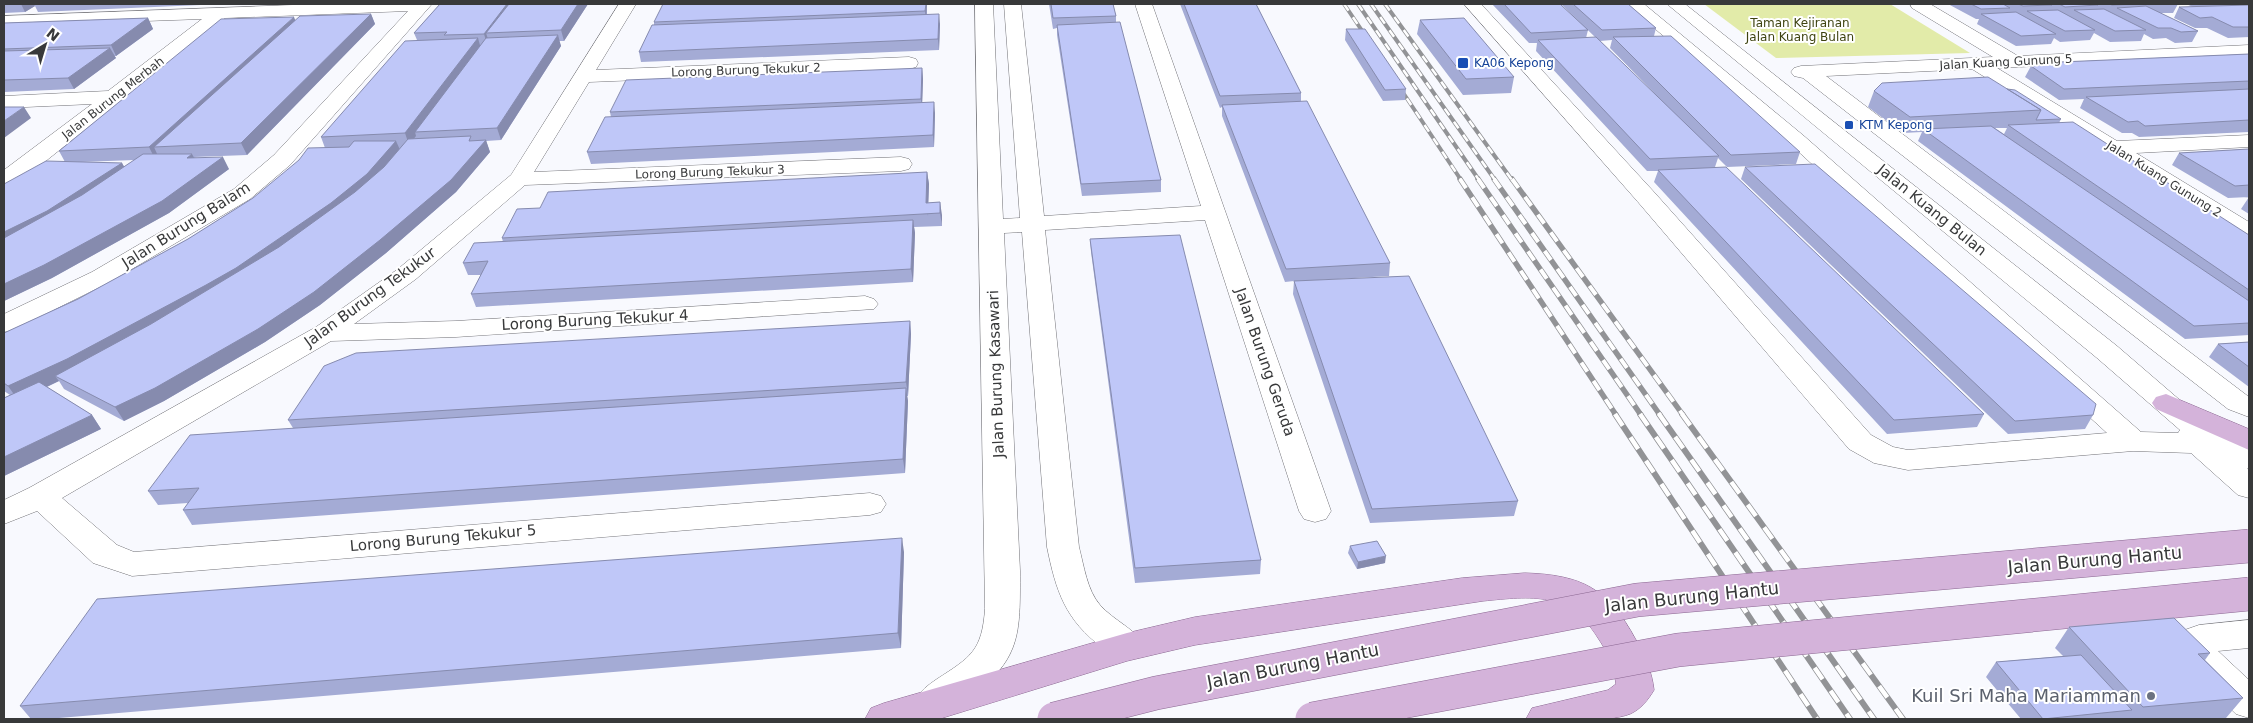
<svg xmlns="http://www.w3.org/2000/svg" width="2253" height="723" viewBox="0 0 2253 723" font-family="'DejaVu Sans',sans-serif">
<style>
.green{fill:#e2eba9}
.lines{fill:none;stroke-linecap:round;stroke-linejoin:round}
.minor-casing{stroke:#727277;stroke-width:1}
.major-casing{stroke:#8b6892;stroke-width:1}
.minor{fill:#fff;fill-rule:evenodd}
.major{fill:#d4b3da;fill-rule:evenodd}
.rail-far2-casing{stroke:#929396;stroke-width:4}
.rail-far1-casing{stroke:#929396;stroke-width:5.5}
.rail-casing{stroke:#929396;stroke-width:6}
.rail-far2{stroke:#fff;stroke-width:2.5;stroke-dasharray:8;stroke-linecap:butt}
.rail-far1{stroke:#fff;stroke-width:4;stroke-dasharray:11;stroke-linecap:butt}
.rail{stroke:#fff;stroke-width:4.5;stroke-dasharray:14;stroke-linecap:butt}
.major-bridge-casing{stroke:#8b6892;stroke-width:34;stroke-linecap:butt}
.major-bridge{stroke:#d4b3da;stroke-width:33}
.wall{fill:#a4abd5;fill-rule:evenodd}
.shaded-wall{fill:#868bae}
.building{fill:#bfc7f8;stroke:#868bae}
.transit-dot{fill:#1a4fb4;stroke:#fff;stroke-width:2}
.worship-dot{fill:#6b7280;stroke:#fff;stroke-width:2}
.labels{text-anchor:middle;stroke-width:4;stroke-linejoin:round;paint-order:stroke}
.far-park-label{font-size:12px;fill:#3e4311;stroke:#fff}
.far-street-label{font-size:12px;fill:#38393a;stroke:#fff}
.far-transit-label{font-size:12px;fill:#164399;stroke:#fff;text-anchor:start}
.street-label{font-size:15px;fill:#38393a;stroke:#fff}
.near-street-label{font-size:18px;fill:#38393a;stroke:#fff}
.near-worship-label{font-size:18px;fill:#5b616d;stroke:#fff;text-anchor:end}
</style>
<rect width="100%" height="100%" fill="#f8f9fe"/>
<!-- green -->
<path class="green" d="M1704 4H1890L1970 53 1776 58Z"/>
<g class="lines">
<!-- minor casing -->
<g class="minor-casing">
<path id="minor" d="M319 4H432L290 165 250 199 110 282 13 330 4 332V314L92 272 234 189 274 155 408 11 225 18 37 168 12 184 4 186V170L92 104 4 108V96L108 91 202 19 4 26V16Z
M619 4H636L596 70 909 57 916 59 918 63 916 67 909 69 589 82 534 172 901 157 909 159 912 164 909 169 901 171 525 185 416 279 354 324 456 321 865 296 874 299 878 304 874 309 456 337 331 341 62 498 117 545 134 552 870 493 881 496 886 504 881 512 870 515 132 576 93 563 37 511 4 524V500L29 488 316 327 398 269 511 175Z
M975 4H993L1003 219 1020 218 1004 4H1021L1044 216 1201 206 1135 4H1152L1331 511 1326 519 1315 522 1304 519 1299 511 1205 220 1045 230 1079 547C1084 566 1087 590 1100 605 1114 621 1136 629 1146 647L1141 657C1124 662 1116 658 1103 648 1065 620 1056 591 1047 547L1022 232 1004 233 1020 571C1020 634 1022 661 965 700 948 711 941 719 921 712L915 701C921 690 927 686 937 679 971 657 982 651 985 609Z
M1464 4H1481L1654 192 1871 435 1893 447 1908 450 2107 433 1790 144 1626 4H1644L1804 136 2141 432 2178 433 2180 430 2097 358 1667 4H1685L2117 346 2196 414 2237 434 2249 444V469L2247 468 2249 471V498L2238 495 2191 453 2133 451 1908 470 1874 463 1849 449 1638 202Z
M1910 4H1930L2018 56 2249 45V56L1997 68 2117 141 2249 135V147L2136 153 2249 222V239L2241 237 1972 69 1826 76 2249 397V417L2228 409 1803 78 1794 76 1791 72 1794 68 1801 66 1993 57 1912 8Z
M2249 620V648L2218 651 2249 680V718L2236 714 2182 662 2174 642 2179 632 2199 625Z"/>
</g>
<!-- major casing -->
<g class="major-casing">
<path id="major" d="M2166 394 2249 429V450L2156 409 2152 403 2156 397Z
M1525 573C1582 575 1608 588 1636 640 1645 656 1652 672 1654 690 1648 700 1641 709 1630 714 1607 723 1553 719 1526 719L1532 708 1608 690 1616 684C1614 667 1607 651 1598 638 1569 591 1532 596 1483 601L1195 645 1127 661 939 719H865L871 708 884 703 1127 633 1195 617 1462 578Z"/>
</g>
<!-- minor -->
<use href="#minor" class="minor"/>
<!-- major -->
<use href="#major" class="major"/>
<!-- rail-far2 casing -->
<g class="rail-far2-casing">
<path id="rail-far2" d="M1344 4 1369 41
M1358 4 1479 180
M1371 4 1495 180
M1385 4 1512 180
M1398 85 1461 180"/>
</g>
<!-- rail-far1 casing -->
<g class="rail-far1-casing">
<path id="rail-far1" d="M1460 179 1616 415
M1478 179 1641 415
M1494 179 1660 415
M1512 179 1683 415"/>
</g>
<!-- rail casing -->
<g class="rail-casing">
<path id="rail" d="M1615 414 1817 719
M1640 414 1850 719
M1659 414 1874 719
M1682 414 1903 719"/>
</g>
<!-- rail-far2 -->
<use href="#rail-far2" class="rail-far2"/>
<!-- rail-far1 -->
<use href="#rail-far1" class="rail-far1"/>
<!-- rail -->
<use href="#rail" class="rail"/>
<!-- major-bridge casing -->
<g class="major-bridge-casing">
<path id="major-bridge" d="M1054 719 1156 693 1637 600 2249 546
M1312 719 1678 650 2249 594"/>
</g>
<!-- major-bridge -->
<use href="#major-bridge" class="major-bridge"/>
</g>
<!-- wall -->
<path class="wall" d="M4 4H224L38 12 35 6 25 12 4 13Z
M440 4H588L564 41H559L561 46 501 140 486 141 490 152 456 192 386 253 320 305 265 342 164 401 124 421 64 389 59 381 47 387 92 415 101 429 4 476V398L10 395 4 391V333L78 299 188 239 253 198 325 148 321 137 417 40 414 33Z
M927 4V14L940 24 939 50 641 62 639 52 654 25V22Z
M1049 4H1113L1116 16V22L1161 180V192L1082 196 1057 35V28L1053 29Z
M1180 4H1256L1301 93V101L1390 263 1389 276 1304 281 1518 501 1514 516 1370 523 1293 294 1294 281 1285 282 1222 116V107L1220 108Z
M1492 4H1560L1588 30 1586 38H1596L1561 4H1628L1656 28 1654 36 1800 152 1796 164 1727 167 1718 158 1715 167 1984 414 1977 427 1887 434 1654 182 1658 171H1647L1536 51 1537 43H1529ZM1612 40 1610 48 1669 108 1600 41Z
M1948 4H2178L2173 13H2160L2198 31 2192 42 2175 43 2166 38 2153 39 2144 34 2141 41 2110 42 2094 33 2090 40 2060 42 2054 38 2051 44 2016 46 1977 24 1979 19H1976Z
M2186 4H2249L2248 5H2249V37L2228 38 2207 28H2195L2174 18 2179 7H2193Z
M371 14 375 24 247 155 194 157 229 169 169 213 52 278 4 301V184L65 162 59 151 296 20ZM135 160 124 167 122 163 81 162Z
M148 18 153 29 116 56H114L116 58 74 89 4 92V23Z
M1420 20 1514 77 1511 93 1463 95 1417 34Z
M1346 29 1406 89 1405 100 1383 101 1345 40Z
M2249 54V132L2139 137 2132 133H2122L2080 108 2084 99 2059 100 2025 77 2031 66H2036L2037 63Z
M922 68 923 79 922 102 935 113 934 147 591 164 587 152 611 117 610 112Z
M2007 89 2061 119 2059 123 2249 235V335L2185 339 1918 141 1922 132 1903 133 1868 107 1874 91ZM1995 128H2007L2004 134Z
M2249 149V214L2241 209 2249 197 2228 198 2172 165 2179 153Z
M1745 167 2093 415 2085 429 2008 434 1741 179Z
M927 172 929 184 928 203 940 202 942 226 914 227 915 233 913 282 476 307 471 294 481 275H468L463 263 503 242 502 238 540 208Z
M1090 239 1261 560 1260 574 1135 583 1091 252Z
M910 321 911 334 908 396H907L908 401 905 473 192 525 183 510 188 503 158 505 148 491 293 428 288 420Z
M2249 342V387L2209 357 2218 344Z
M1350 546 1385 563 1357 569 1348 553Z
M904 552 901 648 47 719H31L20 706Z
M2069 627 2210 653 2205 660 2243 698 2226 718 2215 719H2021L1986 677 1996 662 2063 656 2055 648Z"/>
<!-- shaded-wall -->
<path class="shaded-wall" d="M21 4H33L35 6 25 12Z
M507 4H518L486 33 489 42 487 44 484 34Z
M578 4H588L564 41 561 30Z
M926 4H927L926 22 925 11Z
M371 14 375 24 247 155 241 143Z
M939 14 940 24 939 50 938 39Z
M294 17 298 27 154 147 158 156 155 159 149 147Z
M148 18 153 29 116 56 111 45Z
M558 35 561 46 501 140 497 128Z
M478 38 481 49 415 132 416 136 409 145 405 133Z
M110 48 116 58 74 89 68 78Z
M922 68 923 79 922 110 921 99Z
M934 102 935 113 934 147 933 135Z
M24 107 31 118 4 138V121Z
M486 140 490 152 456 192 386 253 320 305 265 342 164 401 124 421 115 407Z
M396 141 401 152 372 186 242 281 55 376 59 381 18 400 8 386Z
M192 154 198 165 187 158Z
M223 157 229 169 169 213 52 278 4 301V284Z
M122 163 129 175 4 249V232Z
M927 172 929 184 928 216 926 203Z
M940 202 942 215V226L940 213Z
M913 220 915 233 913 282 911 269Z
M910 321 911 334 908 396 906 382Z
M906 388 908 401 905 473 903 459Z
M92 415 101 429 4 476V457Z
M902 538 904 552 901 648 898 633Z
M1386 556 1385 563 1357 569 1358 562Z"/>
<!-- building -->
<path class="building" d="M440 4H507L484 34 444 35 447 32 414 33Z
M509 4H578L561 30 486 33Z
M663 4H926L925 11 654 22Z
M1051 4H1113L1116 16 1053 18Z
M1184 4H1256L1301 93 1220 96Z
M1504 4H1560L1588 30 1531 33Z
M1573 4H1628L1656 28 1602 30Z
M1971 4H2003L2010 8 1981 9Z
M2018 4H2049L2052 5 2023 6Z
M2059 4H2095L2098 5 2065 7Z
M2109 4H2138L2112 5Z
M2249 5V27H2233L2212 17 2200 18 2179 7Z
M2146 6 2198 31 2181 32 2171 28H2158L2117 8Z
M2104 9 2146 30 2115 31 2074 10Z
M2058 10 2095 30 2065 31 2027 11Z
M2016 12 2056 34 2021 36 1981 14Z
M371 14 241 143 154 147 300 16Z
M939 14 938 39 639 52 652 25Z
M294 17 149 147 59 151 221 19Z
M148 18 111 45 4 49V23Z
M1464 18 1514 77 1466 79 1420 20Z
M1120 22 1161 180 1081 184 1057 25Z
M1346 29H1365L1406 89 1385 90Z
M558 35 497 128 415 132 486 38Z
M1671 36 1800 152 1731 155 1613 37Z
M1596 37 1719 156 1650 159 1538 40Z
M478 38 405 133 321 137 405 41Z
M110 48 68 78 4 80V51Z
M2249 54V81L2064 89 2031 66 2041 65 2037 63Z
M922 68 921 99 610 112 626 80Z
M1988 77 2041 110 1910 117 1874 91 1882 83Z
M2007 89 2015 90 2061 119 2036 120 2041 110Z
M2249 89V120L2145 126 2138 121 2128 122 2086 97Z
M1307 101 1390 263 1286 269 1222 105Z
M934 102 933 135 587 152 605 117Z
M4 107H24L4 121Z
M2073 122 2249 235V290L2008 125Z
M1991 126 2249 301V323L2194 326 1923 129Z
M471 136 469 141 486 140 451 180 380 240 314 292 258 329 155 388 115 407 55 376 151 324 279 247 355 192 384 167 408 139Z
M354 141H396L367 174 331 203 236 268 206 285 67 359 8 386 4 383V333L78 299 188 239 253 198 299 160 308 148 349 147Z
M2249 149V185L2235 186 2179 153Z
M143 154H192L187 158 223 157 162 201 44 265 4 284V238L82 195Z
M46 161 122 163 47 211 4 232V184Z
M1815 164 2096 404 2093 415 2015 421 1745 167Z
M1726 167 1984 414 1894 420 1658 170Z
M927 172 926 203 940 202V213L502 238 517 209 540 208 548 192Z
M913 220 911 269 471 294 488 261 463 263 474 243Z
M1180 235 1261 560 1135 568 1090 239Z
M1409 276 1518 501 1372 509 1294 281Z
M910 321 906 382 288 420 324 366 356 353Z
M2249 342V367L2218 344Z
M39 382 92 415 4 457V398Z
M906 388 903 459 183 510 199 488 148 491 190 435Z
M902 538 898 633 20 706 97 599Z
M1377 541 1386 556 1358 562 1350 546Z
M2174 618 2210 653 2198 654 2243 698 2143 707 2069 627Z
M2081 655 2132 710 2043 719 1996 662Z"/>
<!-- markers -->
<g class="transit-dot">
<rect x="1457" y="57" width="12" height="12" rx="2.5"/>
<rect x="1844" y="120" width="10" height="10" rx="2.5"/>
</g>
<circle class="worship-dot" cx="2151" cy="696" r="5"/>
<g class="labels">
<!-- far-park labels -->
<g class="far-park-label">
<text x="1800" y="27">Taman Kejiranan<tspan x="1800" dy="14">Jalan Kuang Bulan</tspan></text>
</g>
<!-- far-street labels -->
<g class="far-street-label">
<text transform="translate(2006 62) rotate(-3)" y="4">Jalan Kuang Gunung 5</text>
<text transform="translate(746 70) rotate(-2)" y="4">Lorong Burung Tekukur 2</text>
<text transform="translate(113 98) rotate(-38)" y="4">Jalan Burung Merbah</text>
<text transform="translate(710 172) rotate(-2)" y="4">Lorong Burung Tekukur 3</text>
<text transform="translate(2164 179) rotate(32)" y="4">Jalan Kuang Gunung 2</text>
</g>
<!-- far-transit labels -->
<g class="far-transit-label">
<text x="1474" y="67">KA06 Kepong</text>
<text x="1859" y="129">KTM Kepong</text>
</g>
<!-- street labels -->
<g class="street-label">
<text transform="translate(1932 210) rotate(39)" y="5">Jalan Kuang Bulan</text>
<text transform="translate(186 225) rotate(-32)" y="5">Jalan Burung Balam</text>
<text transform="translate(370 297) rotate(-36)" y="5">Jalan Burung Tekukur</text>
<text transform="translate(595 320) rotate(-3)" y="5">Lorong Burung Tekukur 4</text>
<text transform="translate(1265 362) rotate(71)" y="5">Jalan Burung Geruda</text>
<text transform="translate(996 374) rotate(-92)" y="5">Jalan Burung Kasawari</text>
<text transform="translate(443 538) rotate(-5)" y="5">Lorong Burung Tekukur 5</text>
</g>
<!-- near-street labels -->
<g class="near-street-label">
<text transform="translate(2095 560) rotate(-5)" y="6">Jalan Burung Hantu</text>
<text transform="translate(1692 597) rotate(-6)" y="6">Jalan Burung Hantu</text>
<text transform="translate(1293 666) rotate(-11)" y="6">Jalan Burung Hantu</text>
</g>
<!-- near-worship labels -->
<g class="near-worship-label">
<text x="2141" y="702">Kuil Sri Maha Mariamman</text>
</g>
</g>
<!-- border -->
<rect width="2253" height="723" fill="none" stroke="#38393a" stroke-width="10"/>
<!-- north arrow -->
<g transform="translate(45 45) rotate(38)" stroke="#ffffff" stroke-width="4" paint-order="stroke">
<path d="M0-4L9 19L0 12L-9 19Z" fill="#38393a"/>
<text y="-8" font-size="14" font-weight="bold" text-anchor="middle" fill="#38393a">N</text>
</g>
</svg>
